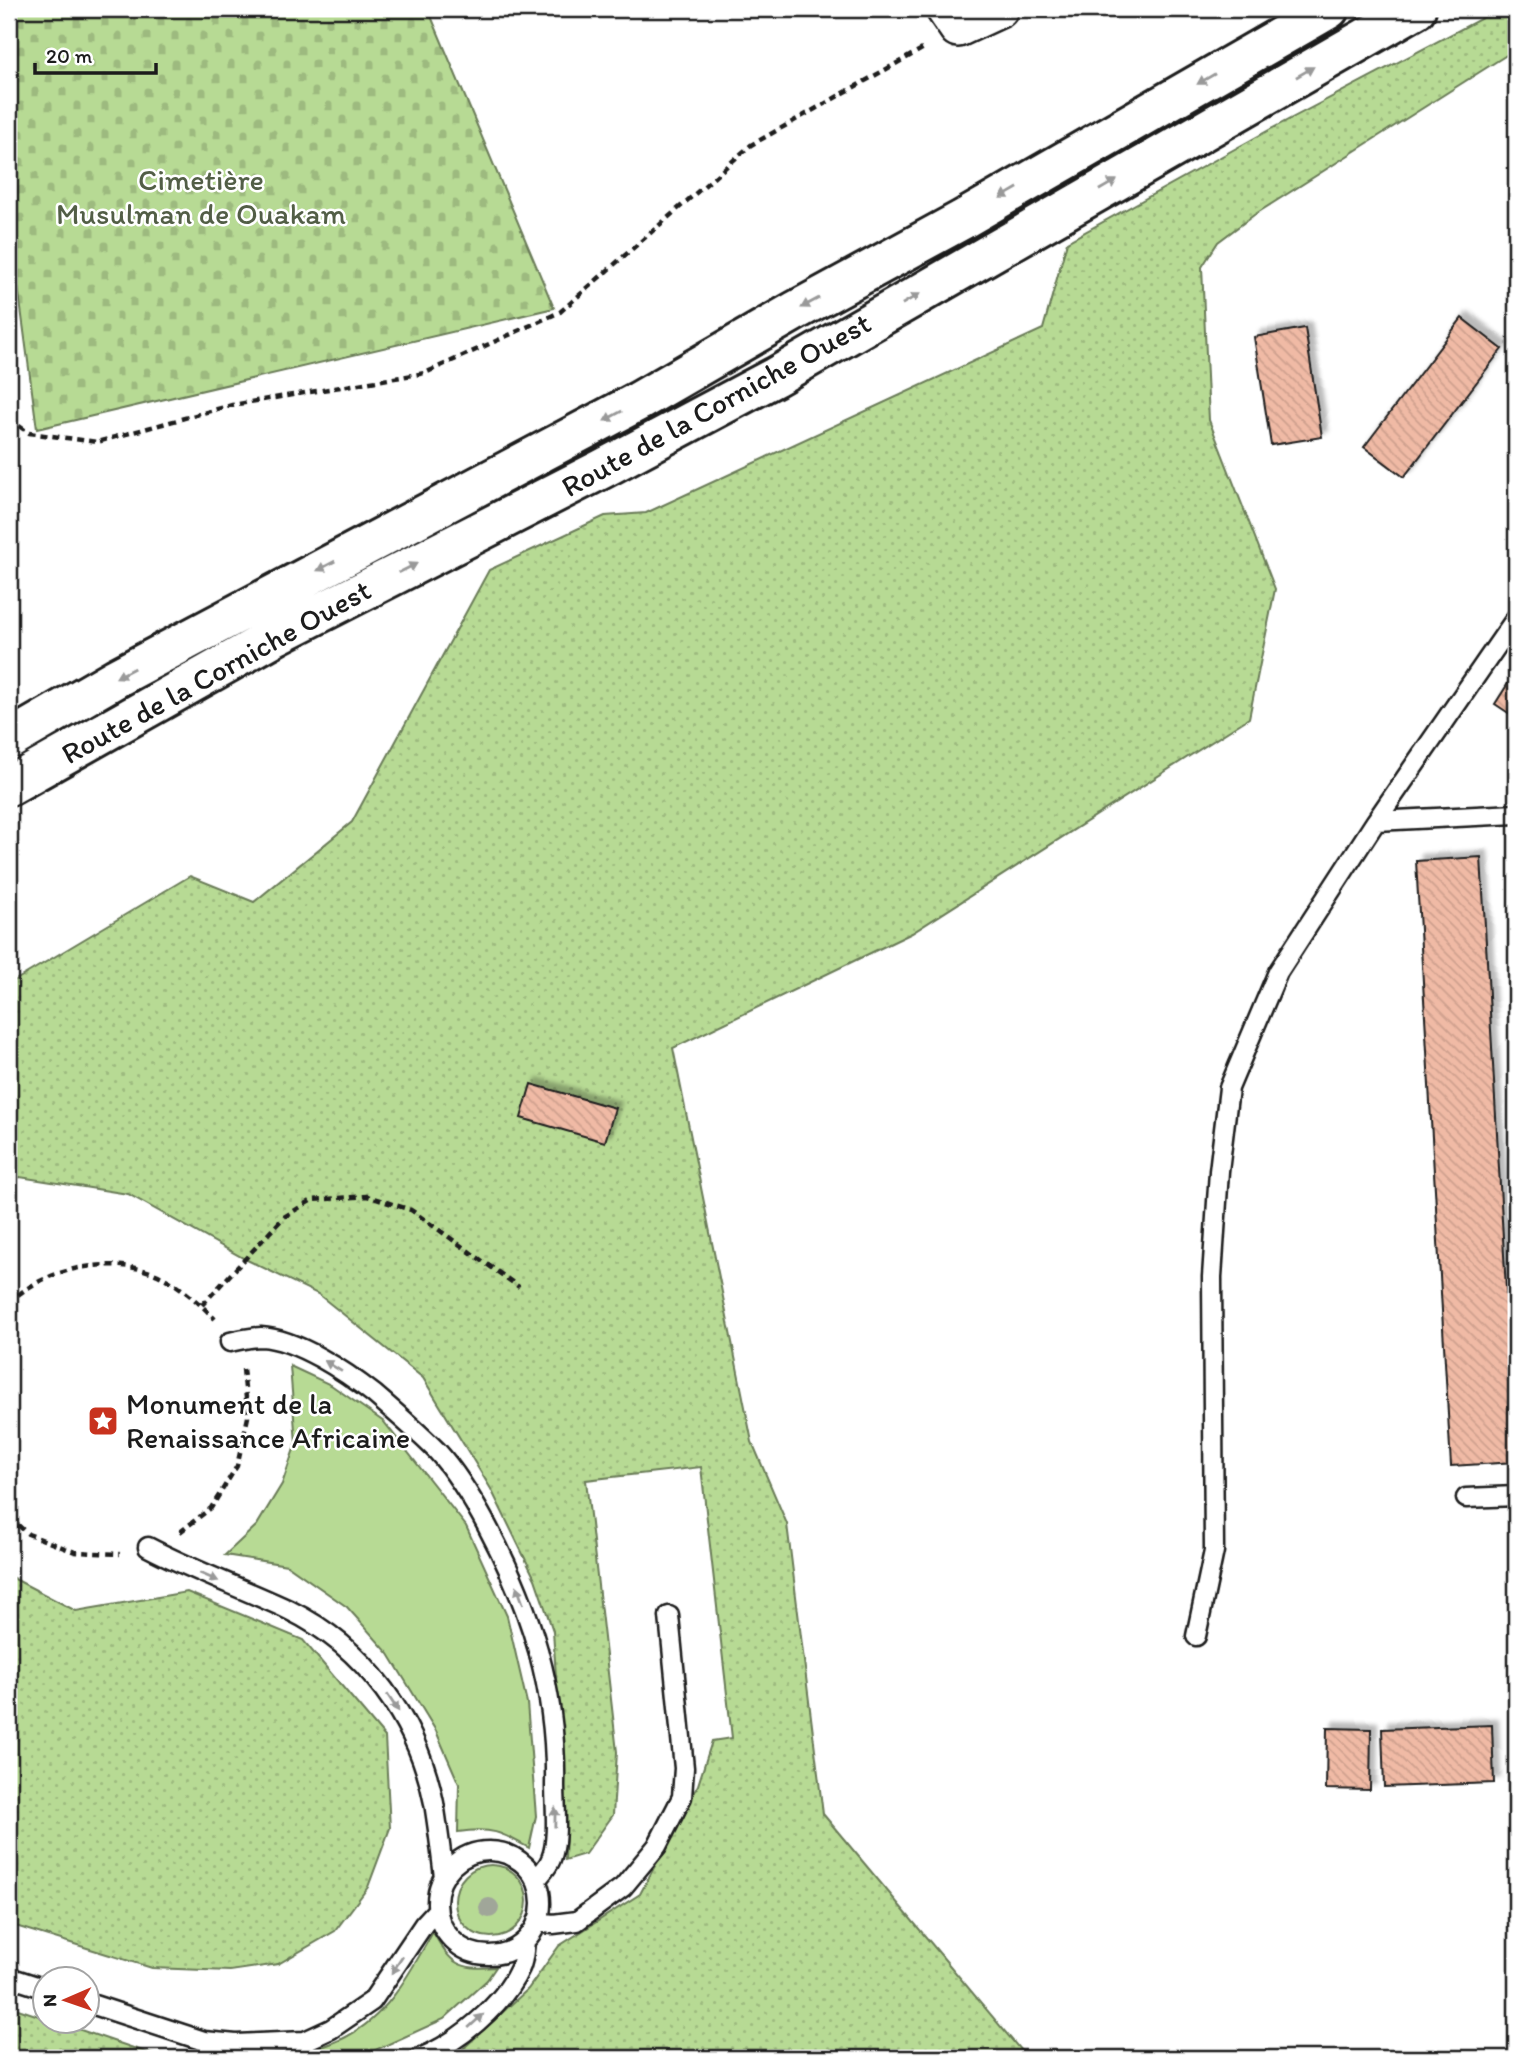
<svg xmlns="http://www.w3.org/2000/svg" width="1525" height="2067" viewBox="0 0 1525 2067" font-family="Itim,sans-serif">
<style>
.grass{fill:url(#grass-dots);stroke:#6a7b58;stroke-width:2}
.cemetery{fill:url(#cemetery-stones);stroke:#6a7b58;stroke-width:2}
.garden{fill:#b7da94;stroke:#6a7b58;stroke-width:2}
.building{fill:url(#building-back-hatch);stroke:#1c1c1c;stroke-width:2;filter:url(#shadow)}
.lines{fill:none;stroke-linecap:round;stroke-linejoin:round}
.lane-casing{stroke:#1c1c1c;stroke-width:23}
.street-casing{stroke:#1c1c1c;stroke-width:42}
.highway-casing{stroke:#1c1c1c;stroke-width:44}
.path{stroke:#1c1c1c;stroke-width:4.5;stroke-dasharray:7 5;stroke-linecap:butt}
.lane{stroke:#fff;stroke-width:18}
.street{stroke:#fff;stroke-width:37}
.highway{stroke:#fff;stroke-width:38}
.tree{fill:#a0a699}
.oneway{fill:#999}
.labels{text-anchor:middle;stroke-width:5;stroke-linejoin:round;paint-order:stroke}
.park-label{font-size:30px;fill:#525e46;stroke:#fff}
.street-label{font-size:30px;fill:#1c1c1c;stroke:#fff}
.poi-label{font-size:30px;fill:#1c1c1c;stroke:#fff;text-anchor:start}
</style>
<defs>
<pattern id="grass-dots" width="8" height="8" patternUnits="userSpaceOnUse" patternTransform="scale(1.75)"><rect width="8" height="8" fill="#b7da94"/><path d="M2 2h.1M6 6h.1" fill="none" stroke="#9dba7f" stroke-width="1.8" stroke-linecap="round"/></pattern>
<pattern id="cemetery-stones" width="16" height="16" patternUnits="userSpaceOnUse" patternTransform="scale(1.75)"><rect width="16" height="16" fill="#b7da94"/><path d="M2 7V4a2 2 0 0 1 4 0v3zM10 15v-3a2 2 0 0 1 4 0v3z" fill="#9dba7f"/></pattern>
<pattern id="building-back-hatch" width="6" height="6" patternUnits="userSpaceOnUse" patternTransform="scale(1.75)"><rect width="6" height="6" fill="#f0baa5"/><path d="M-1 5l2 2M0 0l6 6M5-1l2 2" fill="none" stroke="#cd9f8d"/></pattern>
<filter id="shadow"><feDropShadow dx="6" dy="-6" stdDeviation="2" flood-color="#0004"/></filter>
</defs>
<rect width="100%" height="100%" fill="#fff"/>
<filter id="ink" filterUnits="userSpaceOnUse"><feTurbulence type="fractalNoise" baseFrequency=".0143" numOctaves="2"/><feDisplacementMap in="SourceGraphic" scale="14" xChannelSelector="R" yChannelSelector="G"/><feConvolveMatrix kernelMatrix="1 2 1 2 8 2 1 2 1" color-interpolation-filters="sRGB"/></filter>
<g filter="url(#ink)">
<!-- grass -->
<path class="grass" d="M1499 9H1516V49L1254 215 1218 242 1202 267 1209 420 1275 589 1249 718 912 933 673 1048 752 1442 787 1524 823 1814 1027 2058H453L528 1989 559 1946 640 1894 698 1785 712 1741 732 1738 701 1467 586 1480 617 1752 613 1815 585 1854 565 1860 566 1831 553 1631 535 1579 491 1489 423 1378 318 1294 245 1259 128 1194 20 1177 9 1182V984L190 876 254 902 352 822 489 570 605 516 646 513 1043 329 1067 242 1269 130Z
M9 1576 76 1611 187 1592 303 1640 385 1737 390 1828 368 1887 335 1931 278 1964 230 1971 152 1968 9 1924Z
M9 2006 45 2018 46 2022H57L163 2058H9Z"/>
<!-- cemetery -->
<path class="cemetery" d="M9 9H428L554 308 37 429 9 218Z"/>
<!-- garden -->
<path class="garden" d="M290 1366 331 1385 384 1422 466 1526 507 1616 527 1703 536 1816 529 1848C501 1832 491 1827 458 1832L459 1784 436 1731 389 1654 347 1607 287 1565 225 1555 257 1525 282 1484 296 1443Z
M455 1901a36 36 0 1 1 72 0a36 36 0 1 1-72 0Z
M433 1932C451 1965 459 1970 496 1967L487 1980 444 2019 360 2057H289C308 2051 329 2046 346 2037 389 2015 410 1972 433 1932Z"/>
<!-- building -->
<path class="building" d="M1462 318 1502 349 1404 477 1364 447Z
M1305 328 1322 437 1271 445 1254 337Z
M1516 671V718L1495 704Z
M1481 857 1516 1462 1451 1466 1416 861Z
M531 1084 615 1108 605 1142 521 1118Z
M1510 1724H1516V1781Z
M1492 1725 1494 1783 1384 1787 1382 1729Z
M1327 1728 1371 1729 1370 1790 1326 1789Z"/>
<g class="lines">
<!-- lane casing -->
<g class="lane-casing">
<path id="lane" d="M1376 821 1516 814
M230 1342C239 1340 251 1337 261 1337 297 1339 346 1372 374 1394 395 1412 417 1431 437 1451 457 1473 473 1500 487 1526 531 1609 557 1690 555 1785 555 1805 559 1840 551 1859 548 1867 541 1874 536 1880
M1466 1498 1516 1496
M148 1547C194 1571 242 1588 289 1610 365 1647 418 1721 434 1803 438 1828 441 1852 444 1877
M1196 1636 1214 1551 1212 1277 1219 1171 1229 1088 1278 972 1376 821 1516 618
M437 1903a52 52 0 1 1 104 0a52 52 0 1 1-104 0Z
M537 1922 553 1924 577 1921 623 1887 657 1846 682 1797 684 1768 669 1616
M9 1977 46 1989
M88 2003 204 2041 236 2044 305 2041 331 2029 372 2001 424 1924 437 1910
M420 2058C457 2043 503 2006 520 1968 524 1960 524 1949 525 1941"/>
</g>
<!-- street casing -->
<g class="street-casing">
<path id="street" d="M945 9 958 28 999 9"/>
</g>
<!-- highway casing -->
<g class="highway-casing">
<path id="highway" d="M9 740 116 678 639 401 795 311 962 220 1329 9
M9 786 277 635 602 469 775 377 1416 9"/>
</g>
<!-- path -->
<path class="path" d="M9 419 29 433 97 442 232 405 425 373 560 312 751 145 924 48
M9 1303C43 1269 105 1256 150 1272 176 1281 196 1300 215 1319
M202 1305 284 1217 312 1200 367 1196 411 1210 519 1287
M9 1517 28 1534 75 1552 120 1554
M180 1532 211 1508 237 1466 248 1417 243 1369"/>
<!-- lane -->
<use href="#lane" class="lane"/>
<!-- street -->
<use href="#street" class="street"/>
<!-- highway -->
<use href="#highway" class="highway"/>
</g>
<!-- trees -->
<circle class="tree" cx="489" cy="1908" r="10"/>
<!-- one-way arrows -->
<defs><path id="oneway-solid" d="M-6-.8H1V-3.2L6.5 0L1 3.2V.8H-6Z" transform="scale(1.75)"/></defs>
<g class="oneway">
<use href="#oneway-solid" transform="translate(1305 72) rotate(-30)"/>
<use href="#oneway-solid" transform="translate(1206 79) rotate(150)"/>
<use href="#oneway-solid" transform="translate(1108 185) rotate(-30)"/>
<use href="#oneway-solid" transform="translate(1009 193) rotate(150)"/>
<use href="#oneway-solid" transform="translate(911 299) rotate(-30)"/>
<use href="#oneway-solid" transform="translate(810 303) rotate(151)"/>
<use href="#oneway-solid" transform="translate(613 416) rotate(151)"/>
<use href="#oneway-solid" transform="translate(326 566) rotate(152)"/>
<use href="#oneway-solid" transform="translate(408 568) rotate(-27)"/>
<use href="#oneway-solid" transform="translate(125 673) rotate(152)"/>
<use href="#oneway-solid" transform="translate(333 1366) rotate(-148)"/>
<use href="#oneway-solid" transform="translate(209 1577) rotate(23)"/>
<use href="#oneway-solid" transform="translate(520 1595) rotate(-110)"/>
<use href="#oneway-solid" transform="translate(393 1703) rotate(56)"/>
<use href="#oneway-solid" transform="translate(555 1817) rotate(-89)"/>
<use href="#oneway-solid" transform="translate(397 1965) rotate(124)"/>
<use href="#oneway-solid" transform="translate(476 2021) rotate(-42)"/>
</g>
</g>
<!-- icons -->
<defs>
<g id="sight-square" transform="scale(1.575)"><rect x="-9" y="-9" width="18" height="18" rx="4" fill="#c8321e" stroke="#fff"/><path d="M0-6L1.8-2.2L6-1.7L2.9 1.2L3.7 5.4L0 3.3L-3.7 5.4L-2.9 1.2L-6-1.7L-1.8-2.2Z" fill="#fff"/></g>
</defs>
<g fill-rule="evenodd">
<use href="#sight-square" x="103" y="1421"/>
</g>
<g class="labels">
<!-- park labels -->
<g class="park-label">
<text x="201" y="190">Cimetière<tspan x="201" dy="34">Musulman de Ouakam</tspan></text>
</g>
<!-- street labels -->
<g class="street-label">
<text transform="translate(716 405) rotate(-29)" y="10">Route de la Corniche Ouest</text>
<text transform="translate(216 672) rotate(-29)" y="10">Route de la Corniche Ouest</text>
</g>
<!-- poi labels -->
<g class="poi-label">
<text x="126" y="1414">Monument de la<tspan x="126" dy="34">Renaissance Africaine</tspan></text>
</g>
</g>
<!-- margin -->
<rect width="1525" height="2067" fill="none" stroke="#fff" stroke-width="35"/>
<rect x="18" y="18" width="1490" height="2032" fill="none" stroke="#1c1c1c" stroke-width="2.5" filter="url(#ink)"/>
<!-- north arrow -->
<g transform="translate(66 2000) rotate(268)"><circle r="33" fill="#ffffff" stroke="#a4a4a4" stroke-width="2"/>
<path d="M0-5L12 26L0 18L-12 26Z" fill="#c8321e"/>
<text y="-10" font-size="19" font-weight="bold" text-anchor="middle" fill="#1c1c1c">N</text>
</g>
<!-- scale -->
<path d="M35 63v10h121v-10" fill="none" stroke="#1c1c1c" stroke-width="3.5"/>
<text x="46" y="63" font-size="21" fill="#1c1c1c" stroke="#ffffff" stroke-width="5" paint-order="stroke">20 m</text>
</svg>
